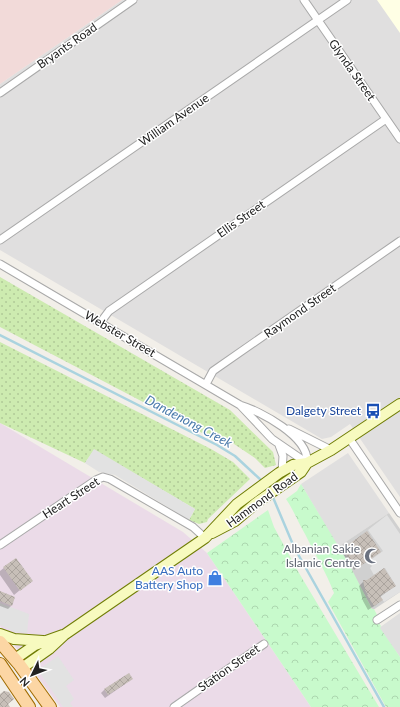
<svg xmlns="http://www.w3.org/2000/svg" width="400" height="707" viewBox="0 0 400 707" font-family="Lato,sans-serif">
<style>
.residential{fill:#e0dfdf}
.commercial{fill:#f2dad9}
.industrial{fill:#ebdbe8}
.education{fill:#ffffe5}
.religious{fill:#d0d0d0}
.grass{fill:url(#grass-dots)}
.park{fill:url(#park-crowns)}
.parking{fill:#e2e2e2}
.shadow{fill:#0003}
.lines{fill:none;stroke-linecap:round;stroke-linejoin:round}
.stream{stroke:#aad3df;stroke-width:2.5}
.building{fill:url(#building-cross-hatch)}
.street-casing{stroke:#a9a9a9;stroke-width:9}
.secondary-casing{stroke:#707d05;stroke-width:12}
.primary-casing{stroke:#a06b00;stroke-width:14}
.street{stroke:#fff;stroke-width:7}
.secondary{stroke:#f7fabf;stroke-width:10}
.primary{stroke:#fcd6a4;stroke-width:12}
.labels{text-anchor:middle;stroke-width:3;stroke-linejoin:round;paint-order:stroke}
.street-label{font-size:12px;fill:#222;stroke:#fff}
.transit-label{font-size:12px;fill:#164399;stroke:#fff;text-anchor:end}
.worship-label{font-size:12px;fill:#5b616d;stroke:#fff;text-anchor:end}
.shop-label{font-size:12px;fill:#366cbe;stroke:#fff;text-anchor:end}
.water-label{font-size:13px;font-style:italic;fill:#4a7aab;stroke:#fff}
</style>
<defs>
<pattern id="grass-dots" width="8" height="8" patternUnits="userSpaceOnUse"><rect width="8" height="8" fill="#cdebb0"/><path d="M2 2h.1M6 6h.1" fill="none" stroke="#b0c997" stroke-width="1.8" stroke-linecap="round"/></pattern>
<pattern id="park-crowns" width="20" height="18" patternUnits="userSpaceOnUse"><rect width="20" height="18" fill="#c8facc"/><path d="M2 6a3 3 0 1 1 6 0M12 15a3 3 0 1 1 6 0" fill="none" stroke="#acd6af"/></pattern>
<pattern id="building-cross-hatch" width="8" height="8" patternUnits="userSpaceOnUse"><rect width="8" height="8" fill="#c7bfb8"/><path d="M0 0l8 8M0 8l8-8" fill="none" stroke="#aba49e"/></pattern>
</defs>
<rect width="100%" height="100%" fill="#f2efe9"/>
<!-- residential -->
<path class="residential" d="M122 0H400V497L350 424 331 437 322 439 0 250V84Z
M348 453 389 513 338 547 301 484Z
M400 613V657L379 628Z"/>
<!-- commercial -->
<path class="commercial" d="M0 0H122L0 84Z"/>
<!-- industrial -->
<path class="industrial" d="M0 423 183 532 207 553 311 707H60L0 626Z"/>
<!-- education -->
<path class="education" d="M377 0H400V33Z"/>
<!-- religious -->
<path class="religious" d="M389 513 400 529V592L373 610 338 547Z"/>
<!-- grass -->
<path class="grass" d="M0 277 230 410 273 452 276 465 265 468 255 458 231 442 227 446 0 327Z
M0 342 211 449 233 462 250 479 208 519 207 522 199 524 189 520 195 509 94 450 85 463 0 423Z"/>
<!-- park -->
<path class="park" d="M301 484 349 564 372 609H374L378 617 376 619 381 626 380 628 400 657V707H386L328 602 334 593C326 572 315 554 305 534 298 522 294 511 286 499L297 491Z
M268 510 274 527 299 573 379 707H311L207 553Z"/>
<!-- parking -->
<path class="parking" d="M94 449 195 509 189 520 115 475 99 472 85 463Z
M387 515 400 534V592L384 602 380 596 396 586 385 568 374 575 370 568 372 566 368 562 383 551 368 530Z
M0 603 29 614 27 633 15 632 0 625Z
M58 656 74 680 66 686 74 699 70 703 73 707H63L38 670Z"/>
<!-- shadow -->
<path class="shadow" d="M342 549 378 553 354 570 341 551Z
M15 559 31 581 14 595 0 575V571Z
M364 581 395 586 380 597 381 600 376 605 368 610 363 601 359 586Z
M0 592 11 606 8 609 0 606Z
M132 679 105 698 101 693 105 689Z"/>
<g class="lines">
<!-- stream -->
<path class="stream" d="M0 335 217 445 235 456 262 481
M272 495 294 547 384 707"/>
</g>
<!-- building -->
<path class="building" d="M367 531 381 552 356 569 342 549Z
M16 558 33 581 20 591 3 567Z
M384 568 396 586 380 596 383 600 374 606 367 595H368L365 590 363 580H367Z
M0 591 15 597 12 606 0 601Z
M129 673 133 679 108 695 104 689Z
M4 691 9 692 14 699 8 704 10 707H0V694Z"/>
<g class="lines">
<!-- street casing -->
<g class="street-casing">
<path id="street" d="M304 0 400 139
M0 93 133 0
M0 240 347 0
M0 264 240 405C260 411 310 437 307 463
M100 323 109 311 386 119
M206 384 213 371 400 241
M240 405 272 439 307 463
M289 429 331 450
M349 438 400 513
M279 445 283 456 282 472
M0 545 96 480 103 477 110 479 193 527 205 538
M377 620 400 605
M174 707 264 644"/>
</g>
<!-- secondary casing -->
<g class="secondary-casing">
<path id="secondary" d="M212 533 235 521 256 503 301 472 307 463
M0 634 14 639 43 641
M15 659 35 645 63 635
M22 668 49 649 64 635 205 538 237 504 279 473 293 465 307 463 331 450 400 404"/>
</g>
<!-- primary casing -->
<g class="primary-casing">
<path id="primary" d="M0 642 19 664 50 707
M0 664 29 707"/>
</g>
<!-- street -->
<use href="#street" class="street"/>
<!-- secondary -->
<use href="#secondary" class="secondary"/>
<!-- primary -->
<use href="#primary" class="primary"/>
</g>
<!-- icons -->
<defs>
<g id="bus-bare" transform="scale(1.2)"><path d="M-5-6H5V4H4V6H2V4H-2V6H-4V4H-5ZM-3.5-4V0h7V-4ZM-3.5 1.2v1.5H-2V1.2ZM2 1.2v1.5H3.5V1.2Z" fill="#1a4fb4" stroke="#fff" stroke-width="2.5" paint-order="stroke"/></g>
<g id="mosque-bare" transform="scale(1.2)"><path d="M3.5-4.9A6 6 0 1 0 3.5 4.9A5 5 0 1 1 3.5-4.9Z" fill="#6b7280" stroke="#fff" stroke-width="2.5" paint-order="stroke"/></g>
<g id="shop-bare" transform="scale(1.2)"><path d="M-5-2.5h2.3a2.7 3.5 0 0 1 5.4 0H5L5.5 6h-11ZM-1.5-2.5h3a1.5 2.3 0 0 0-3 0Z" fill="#3f7fe0" stroke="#fff" stroke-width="2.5" paint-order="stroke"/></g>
</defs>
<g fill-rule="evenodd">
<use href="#bus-bare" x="373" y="411"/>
<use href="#mosque-bare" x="372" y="556"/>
<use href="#shop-bare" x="215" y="578"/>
</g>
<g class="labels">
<!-- street labels -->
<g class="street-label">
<text transform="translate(67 46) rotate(-35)" y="4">Bryants Road</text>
<text transform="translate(352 70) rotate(55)" y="4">Glynda Street</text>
<text transform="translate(174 120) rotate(-35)" y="4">William Avenue</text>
<text transform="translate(241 219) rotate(-35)" y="4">Ellis Street</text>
<text transform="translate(300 311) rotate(-35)" y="4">Raymond Street</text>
<text transform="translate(120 334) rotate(30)" y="4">Webster Street</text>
<text transform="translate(71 498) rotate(-33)" y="4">Heart Street</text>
<text transform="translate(262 500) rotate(-36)" y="4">Hammond Road</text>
<text transform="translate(229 668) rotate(-35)" y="4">Station Street</text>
</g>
<!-- transit labels -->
<g class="transit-label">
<text x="361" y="415">Dalgety Street</text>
</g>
<!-- worship labels -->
<g class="worship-label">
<text x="360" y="553">Albanian Sakie<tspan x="360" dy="14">Islamic Centre</tspan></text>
</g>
<!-- shop labels -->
<g class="shop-label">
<text x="203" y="575">AAS Auto<tspan x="203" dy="14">Battery Shop</tspan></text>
</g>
<!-- water labels -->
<g class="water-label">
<text transform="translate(189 421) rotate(28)" y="5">Dandenong Creek</text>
</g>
</g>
<!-- north arrow -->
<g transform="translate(32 675) rotate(227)" stroke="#ffffff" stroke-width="3" paint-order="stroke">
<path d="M0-3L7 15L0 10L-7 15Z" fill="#222222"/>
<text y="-6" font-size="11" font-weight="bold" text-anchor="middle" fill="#222222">N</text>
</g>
</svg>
